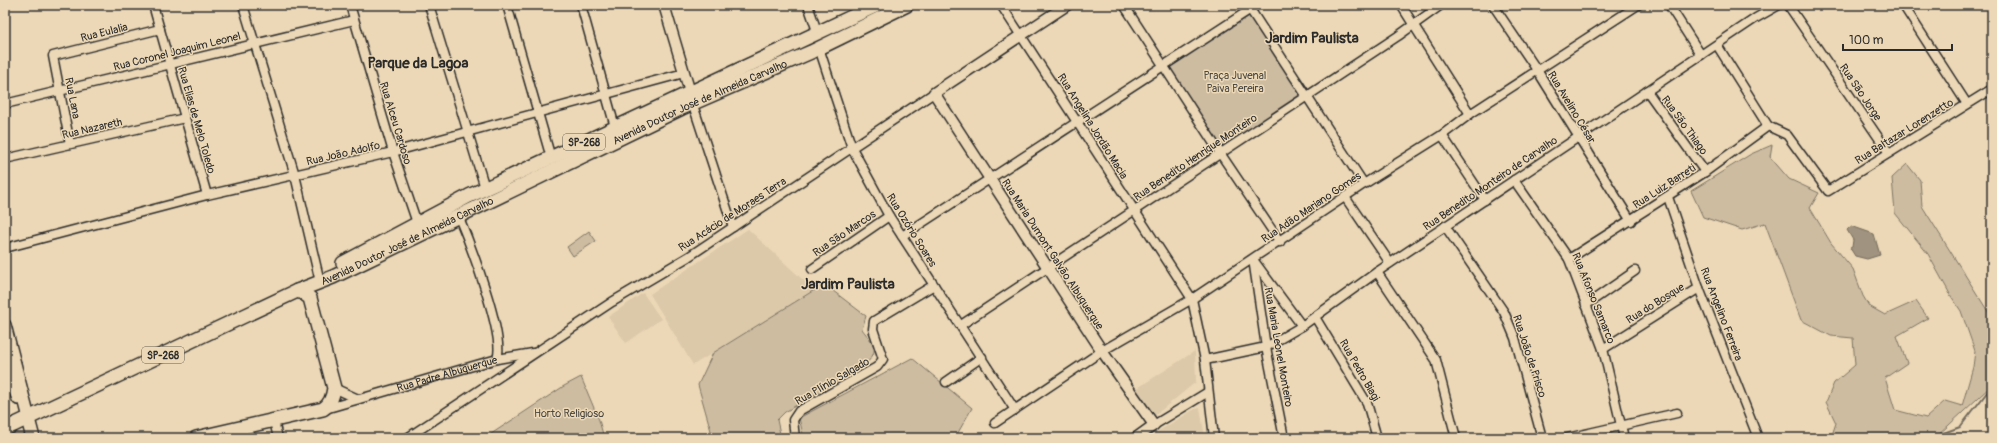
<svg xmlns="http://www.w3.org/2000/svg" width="1997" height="443" viewBox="0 0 1997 443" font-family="Pangolin,sans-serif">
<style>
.built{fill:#dcc9aa}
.green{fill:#cdbca0;stroke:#7c7466}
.water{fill:#a0937f;stroke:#71695d}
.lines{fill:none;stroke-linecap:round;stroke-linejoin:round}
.stream{stroke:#71695d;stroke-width:2}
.minor-casing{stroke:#2b2b2b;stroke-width:11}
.tertiary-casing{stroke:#2b2b2b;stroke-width:13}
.secondary-casing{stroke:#2b2b2b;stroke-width:14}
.primary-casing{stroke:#2b2b2b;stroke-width:16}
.minor{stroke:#ecd8b6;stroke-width:8}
.tertiary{stroke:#ecd8b6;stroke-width:10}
.secondary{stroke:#ecd8b6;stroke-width:11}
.primary{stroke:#ecd8b6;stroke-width:13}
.labels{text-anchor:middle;stroke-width:3;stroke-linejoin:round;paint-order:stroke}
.shield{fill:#ecd8b6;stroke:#655f55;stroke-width:1}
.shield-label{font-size:10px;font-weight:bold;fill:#2b2b2b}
.street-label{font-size:11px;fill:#2b2b2b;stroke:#ecd8b6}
.park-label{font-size:11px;fill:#4b4842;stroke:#ecd8b6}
.district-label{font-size:15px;font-weight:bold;fill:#2b2b2b;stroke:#ecd8b6}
</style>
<rect width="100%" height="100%" fill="#ecd8b6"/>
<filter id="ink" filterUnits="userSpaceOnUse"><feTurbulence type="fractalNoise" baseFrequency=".025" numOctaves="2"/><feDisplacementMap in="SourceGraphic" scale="8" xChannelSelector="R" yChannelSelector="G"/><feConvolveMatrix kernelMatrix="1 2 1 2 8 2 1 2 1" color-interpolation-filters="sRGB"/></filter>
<g filter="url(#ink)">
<!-- built -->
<path class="built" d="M748 229 815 291 693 365 650 294Z
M643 293 661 319 626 343 608 317Z
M1195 351 1196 382 1154 416 1136 389Z
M1200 408 1205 438H1147L1195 409Z"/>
<!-- green -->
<path class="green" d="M1251 15 1302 95 1221 148 1168 67Z
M1772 145 1770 157 1789 179 1819 193 1810 208 1831 243 1853 269 1863 296 1869 306 1885 315 1916 301 1928 318 1897 336 1907 363 1885 378 1895 410 1926 418 1945 401 1962 406 1973 367 1975 351 1961 311 1951 296 1928 254 1895 213 1892 178 1907 164 1920 180 1922 206 1992 318V385L1935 438H1831L1836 423 1826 402 1834 383 1855 365 1853 338 1831 336 1801 320 1765 223 1742 230 1703 217 1691 191 1751 154Z
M589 231 596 241 573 256 567 247Z
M824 284 866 316 862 329C873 344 881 348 866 364L785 412 777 420 781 438H713L698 385 713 353Z
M912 358 972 408 955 438H804L799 418Z
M581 377 599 420 604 438H485L564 386Z"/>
<!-- water -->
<path class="water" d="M1851 226 1874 234 1880 255 1867 259 1855 256 1850 248 1852 247 1853 240 1847 230Z"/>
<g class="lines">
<!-- stream -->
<path class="stream" d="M1930 438 1960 427 1992 386"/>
<!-- minor casing -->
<g class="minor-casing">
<g id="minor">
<path d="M153 5 207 195"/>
<path d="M243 5 295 175 320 282"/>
<path d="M350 5 393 152 417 223"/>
<path d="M429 5 485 188"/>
<path d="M507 5 551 158"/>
<path d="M581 5 615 127"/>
<path d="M808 5 818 34"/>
<path d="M1001 5 1192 299 1205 360 1214 438"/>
<path d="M1124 5 1220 153 1280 242"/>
<path d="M1401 5 1470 114"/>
<path d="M1493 5 1537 70 1631 221"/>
<path d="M1669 5 1701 55"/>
<path d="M1788 5 1889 153"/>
<path d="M1903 5 1967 104"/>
<path d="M1248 6 1364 184"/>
<path d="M1717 45 1768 126 1787 135 1828 191 1992 89"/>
<path d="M819 48 852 148 889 216 1015 410"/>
<path d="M1647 91 1705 172"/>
<path d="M5 104 354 20"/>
<path d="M693 105 733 227"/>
<path d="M1442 135 1485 200"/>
<path d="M70 144 53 56 160 29"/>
<path d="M5 159 185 118"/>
<path d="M1514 180 1569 259 1603 349 1624 438"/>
<path d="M1345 197 1390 263"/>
<path d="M1668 197 1699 288 1758 438"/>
<path d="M458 215C469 241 506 337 497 359"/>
<path d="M1445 226 1504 312 1515 338 1542 438"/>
<path d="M902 236 1257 5"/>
<path d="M5 248 207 195 393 152 684 73"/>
<path d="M1253 259 1266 347 1284 438"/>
<path d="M1569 259 1705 172 1768 126"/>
<path d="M1254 261 1302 326"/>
<path d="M812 269 889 216"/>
<path d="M1377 272 1436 360 1456 438"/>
<path d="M1586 305 1635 271"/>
<path d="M1315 317 1367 403 1377 438"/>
<path d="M961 325 1398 36 1441 5"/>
<path d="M1603 349 1699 288"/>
<path d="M1205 360 1266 347 1302 326 1377 272 1756 18 1779 5"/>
<path d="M5 361 14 359"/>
<path d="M946 382 982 357"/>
<path d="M334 388 358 399"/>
<path id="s1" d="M325 409 497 359 533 353"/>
<path d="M274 421 278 438"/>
<path d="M995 423 1102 351 1192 299 1364 184 1442 135 1470 114 1638 5"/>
<path d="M1154 425 1208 392"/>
<path d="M407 438 612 302 688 257 934 93"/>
<path d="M795 438 793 420 799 411 877 367 883 359 873 329 874 321 934 285"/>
<path d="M1567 438 1677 413"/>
</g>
</g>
<!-- tertiary casing -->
<g class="tertiary-casing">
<path id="tertiary" d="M664 5 692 99
M1067 5 934 93 1102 351 1154 425 1136 438"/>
</g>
<!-- secondary casing -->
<g class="secondary-casing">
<path id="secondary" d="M5 325 28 414V419
M5 366 18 399"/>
</g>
<!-- primary casing -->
<g class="primary-casing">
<g id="primary">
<path d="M343 263 469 196 877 5"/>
<path d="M28 419 33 438"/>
<path id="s2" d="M5 429 297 291 333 277 682 108 811 52 907 5"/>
<path d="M196 438 323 409C331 404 333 396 334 388L310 298 303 293 297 291"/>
</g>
</g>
<!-- minor -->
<use href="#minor" class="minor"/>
<!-- tertiary -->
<use href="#tertiary" class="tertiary"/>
<!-- secondary -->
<use href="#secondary" class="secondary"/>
<!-- primary -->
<use href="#primary" class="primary"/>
</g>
</g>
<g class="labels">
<!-- shield labels -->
<g class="shield">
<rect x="563" y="134" width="42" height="16" rx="3"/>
<rect x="142" y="347" width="42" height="16" rx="3"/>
</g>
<g class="shield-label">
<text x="584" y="146">SP-268</text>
<text x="163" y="359">SP-268</text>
</g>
<!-- street labels -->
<g class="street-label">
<text transform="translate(104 32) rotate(-14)" y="4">Rua Eulalia</text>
<text transform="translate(177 51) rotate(-14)" y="4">Rua Coronel Joaquim Leonel</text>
<text transform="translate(1861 92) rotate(56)" y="4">Rua São Jorge</text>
<text transform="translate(73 98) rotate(79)" y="4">Rua Lana</text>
<text dy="4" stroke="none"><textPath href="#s2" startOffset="768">Avenida Doutor José de Almeida Carvalho</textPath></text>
<text transform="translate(1572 107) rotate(59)" y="4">Rua Avelino César</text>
<text transform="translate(197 120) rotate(74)" y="4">Rua Elias de Melo Toledo</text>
<text transform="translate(396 123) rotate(73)" y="4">Rua Alceu Cardoso</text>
<text transform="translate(1685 125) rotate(54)" y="4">Rua São Thiago</text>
<text transform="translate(1093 126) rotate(58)" y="4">Rua Angelina Jordão Macia</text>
<text transform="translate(92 128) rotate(-13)" y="4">Rua Nazareth</text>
<text transform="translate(1904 131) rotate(-32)" y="4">Rua Baltazar Lorenzetto</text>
<text transform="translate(343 153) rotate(-13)" y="4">Rua João Adolfo</text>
<text transform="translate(1195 157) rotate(-34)" y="4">Rua Benedito Henrique Monteiro</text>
<text transform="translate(1490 183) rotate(-34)" y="4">Rua Benedito Monteiro de Carvalho</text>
<text transform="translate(1664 186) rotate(-33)" y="4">Rua Luiz Barreti</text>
<text transform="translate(1311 207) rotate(-34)" y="4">Rua Adão Mariano Gomes</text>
<text transform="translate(732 214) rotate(-33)" y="4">Rua Acácio de Moraes Terra</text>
<text transform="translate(912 230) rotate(58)" y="4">Rua Ozório Soares</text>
<text transform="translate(844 233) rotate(-34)" y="4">Rua São Marcos</text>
<text dy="4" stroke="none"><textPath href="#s2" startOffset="444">Avenida Doutor José de Almeida Carvalho</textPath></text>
<text transform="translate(1053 254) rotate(57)" y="4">Rua Maria Dumont Galvão Albuquerque</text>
<text transform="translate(1594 298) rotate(68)" y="4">Rua Afonso Samarco</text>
<text transform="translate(1655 303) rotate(-32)" y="4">Rua do Bosque</text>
<text transform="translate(1722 314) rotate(69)" y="4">Rua Angelino Ferreira</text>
<text transform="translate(1279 347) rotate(80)" y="4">Rua Maria Leonel Monteiro</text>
<text transform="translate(1530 356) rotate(72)" y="4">Rua João de Prisco</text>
<text transform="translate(1360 370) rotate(60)" y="4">Rua Pedro Biagi</text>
<text dy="4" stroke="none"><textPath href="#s1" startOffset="127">Rua Padre Albuquerque</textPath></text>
<text transform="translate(832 381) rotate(-30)" y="4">Rua Plínio Salgado</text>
</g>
<!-- park labels -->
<g class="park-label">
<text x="1235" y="79">Praça Juvenal<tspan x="1235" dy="13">Paiva Pereira</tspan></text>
<text x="569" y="417">Horto Religioso</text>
</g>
<!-- district labels -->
<g class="district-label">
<text x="1312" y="43">Jardim Paulista</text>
<text x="418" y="68">Parque da Lagoa</text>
<text x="848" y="289">Jardim Paulista</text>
</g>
</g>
<!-- margin -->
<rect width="1997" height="443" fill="none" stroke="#ecd8b6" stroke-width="20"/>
<rect x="10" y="10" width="1977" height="423" fill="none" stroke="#2b2b2b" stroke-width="1.5" filter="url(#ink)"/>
<!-- scale -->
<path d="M1843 44v6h109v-6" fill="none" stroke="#2b2b2b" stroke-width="2"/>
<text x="1849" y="44" font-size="12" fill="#2b2b2b" stroke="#ecd8b6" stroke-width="3" paint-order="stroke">100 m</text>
</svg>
